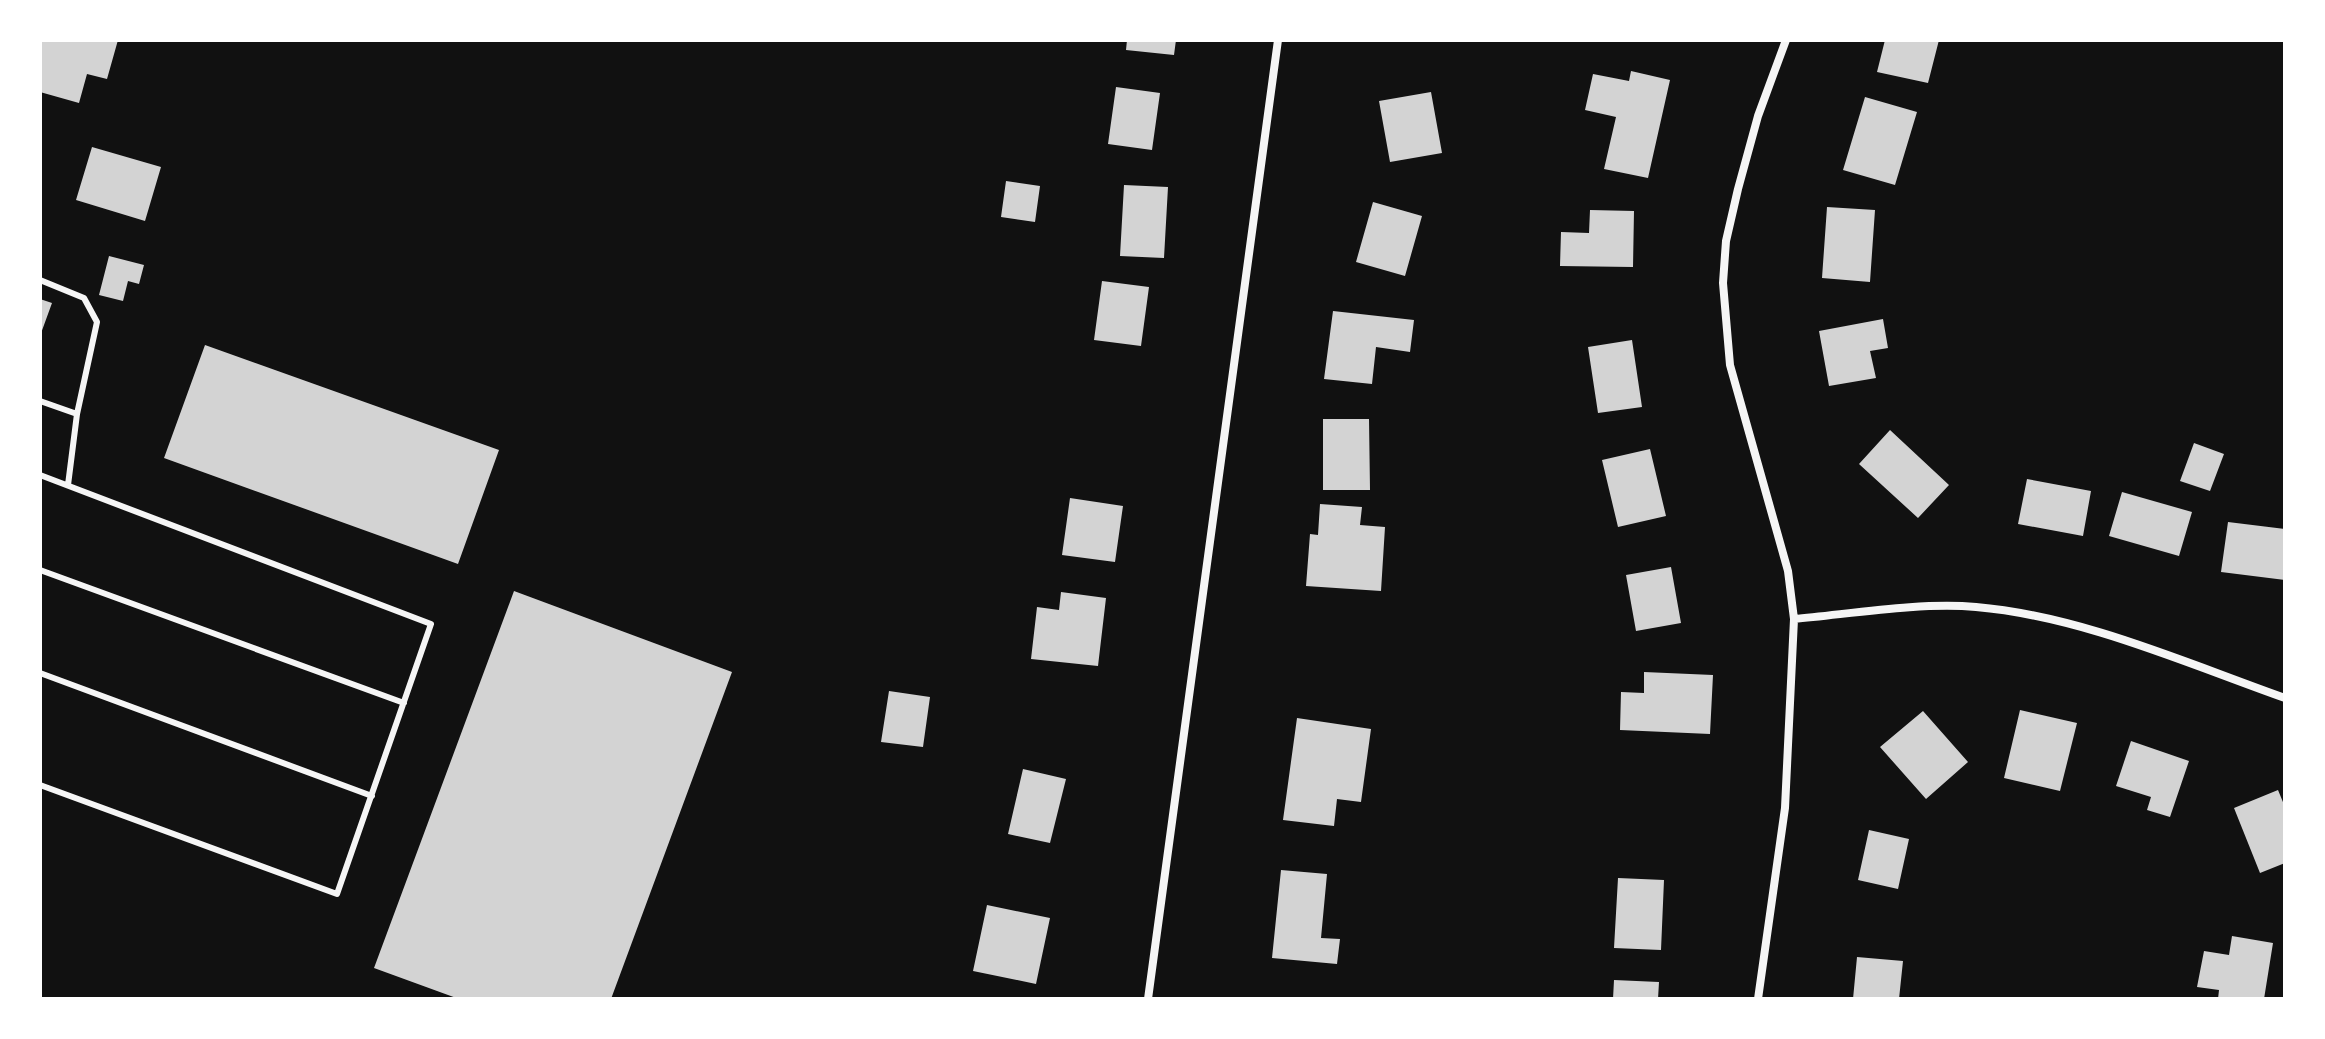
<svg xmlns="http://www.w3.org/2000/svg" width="2325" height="1039" viewBox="0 0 2325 1039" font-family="Raleway,sans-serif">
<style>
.building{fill:#d3d3d3}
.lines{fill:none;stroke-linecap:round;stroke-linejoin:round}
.service{stroke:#f5f5f5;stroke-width:6}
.minor{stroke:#f5f5f5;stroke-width:8}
</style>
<rect width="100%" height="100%" fill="#111"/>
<!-- building -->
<path class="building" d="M40 40H118L107 79 87 74 79 103 40 92Z
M1127 40H1176L1174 55 1126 50Z
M1885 40H1939L1928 83 1877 72Z
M1631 71 1670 80 1648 178 1604 169 1616 117 1585 110 1593 74 1629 81Z
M1116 87 1160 93 1152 150 1108 144Z
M1431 92 1442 153 1390 162 1379 101Z
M1865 97 1917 112 1895 185 1843 170Z
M92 147 161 167 145 221 76 200Z
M1006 181 1040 186 1035 222 1001 217Z
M1124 185 1168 187 1164 258 1120 256Z
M1373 202 1422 216 1405 276 1356 262Z
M1827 207 1875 210 1870 282 1822 278Z
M1590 210 1634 211 1633 267 1560 266 1561 232 1589 233Z
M109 256 144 265 139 284 128 281 123 301 99 295Z
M1102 281 1149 287 1141 346 1094 340Z
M40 299 52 303 40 336Z
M1333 311 1414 320 1410 352 1376 347 1372 384 1324 379Z
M1883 319 1888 348 1870 351 1876 378 1829 386 1819 331Z
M1632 340 1642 407 1598 413 1588 347Z
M205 345 499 450 458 564 164 458Z
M1323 419H1369L1370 490H1323Z
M1890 430 1949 485 1918 518 1859 464Z
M2194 443 2224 454 2210 491 2180 481Z
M1650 449 1666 516 1618 527 1602 460Z
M2027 479 2091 491 2083 536 2018 524Z
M2122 492 2192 512 2179 556 2109 536Z
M1070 498 1123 506 1115 562 1062 555Z
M1320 504 1362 507 1360 525 1385 527 1381 591 1306 586 1310 534 1318 535Z
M2228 522 2285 529V580L2221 572Z
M1671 567 1681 623 1636 631 1626 575Z
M514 591 732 672 611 999H459L374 968Z
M1061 592 1106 598 1098 666 1031 659 1037 607 1059 610Z
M1644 672 1713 675 1710 734 1620 730 1621 692 1644 693Z
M889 691 930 697 923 747 881 742Z
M2020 710 2077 723 2060 791 2004 778Z
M1923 711 1968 762 1926 799 1880 747Z
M1297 718 1371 729 1361 802 1337 799 1334 826 1283 820Z
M2131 741 2189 761 2170 817 2147 810 2151 797 2116 786Z
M1023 769 1066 779 1050 843 1008 834Z
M2278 790 2285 807V863L2260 873 2234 808Z
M1869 830 1909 839 1898 889 1858 880Z
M1281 870 1327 874 1321 938 1340 939 1337 964 1272 958Z
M1618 878 1664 880 1661 950 1614 948Z
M987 905 1050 918 1036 984 973 971Z
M2232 936 2273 943 2264 999H2218L2219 990 2197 987 2204 951 2229 955Z
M1857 957 1903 961 1899 999H1853Z
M1614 980 1659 982 1658 999H1613Z"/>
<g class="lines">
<!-- service -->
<path class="service" d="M40 280 84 298 97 322 77 414 40 401
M40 475 431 624 337 894 40 785
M68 485 77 414
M40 570 404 703
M40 673 372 796"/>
<!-- minor -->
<path class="minor" d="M1794 619C1850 614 1920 602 1976 607 2081 616 2186 663 2285 698
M1148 999 1278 40
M1758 999 1785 808 1794 619 1788 571 1730 365 1723 283 1726 241 1738 189 1758 116 1786 40"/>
</g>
<!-- border -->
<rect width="2325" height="1039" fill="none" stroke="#ffffff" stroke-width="84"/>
</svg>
